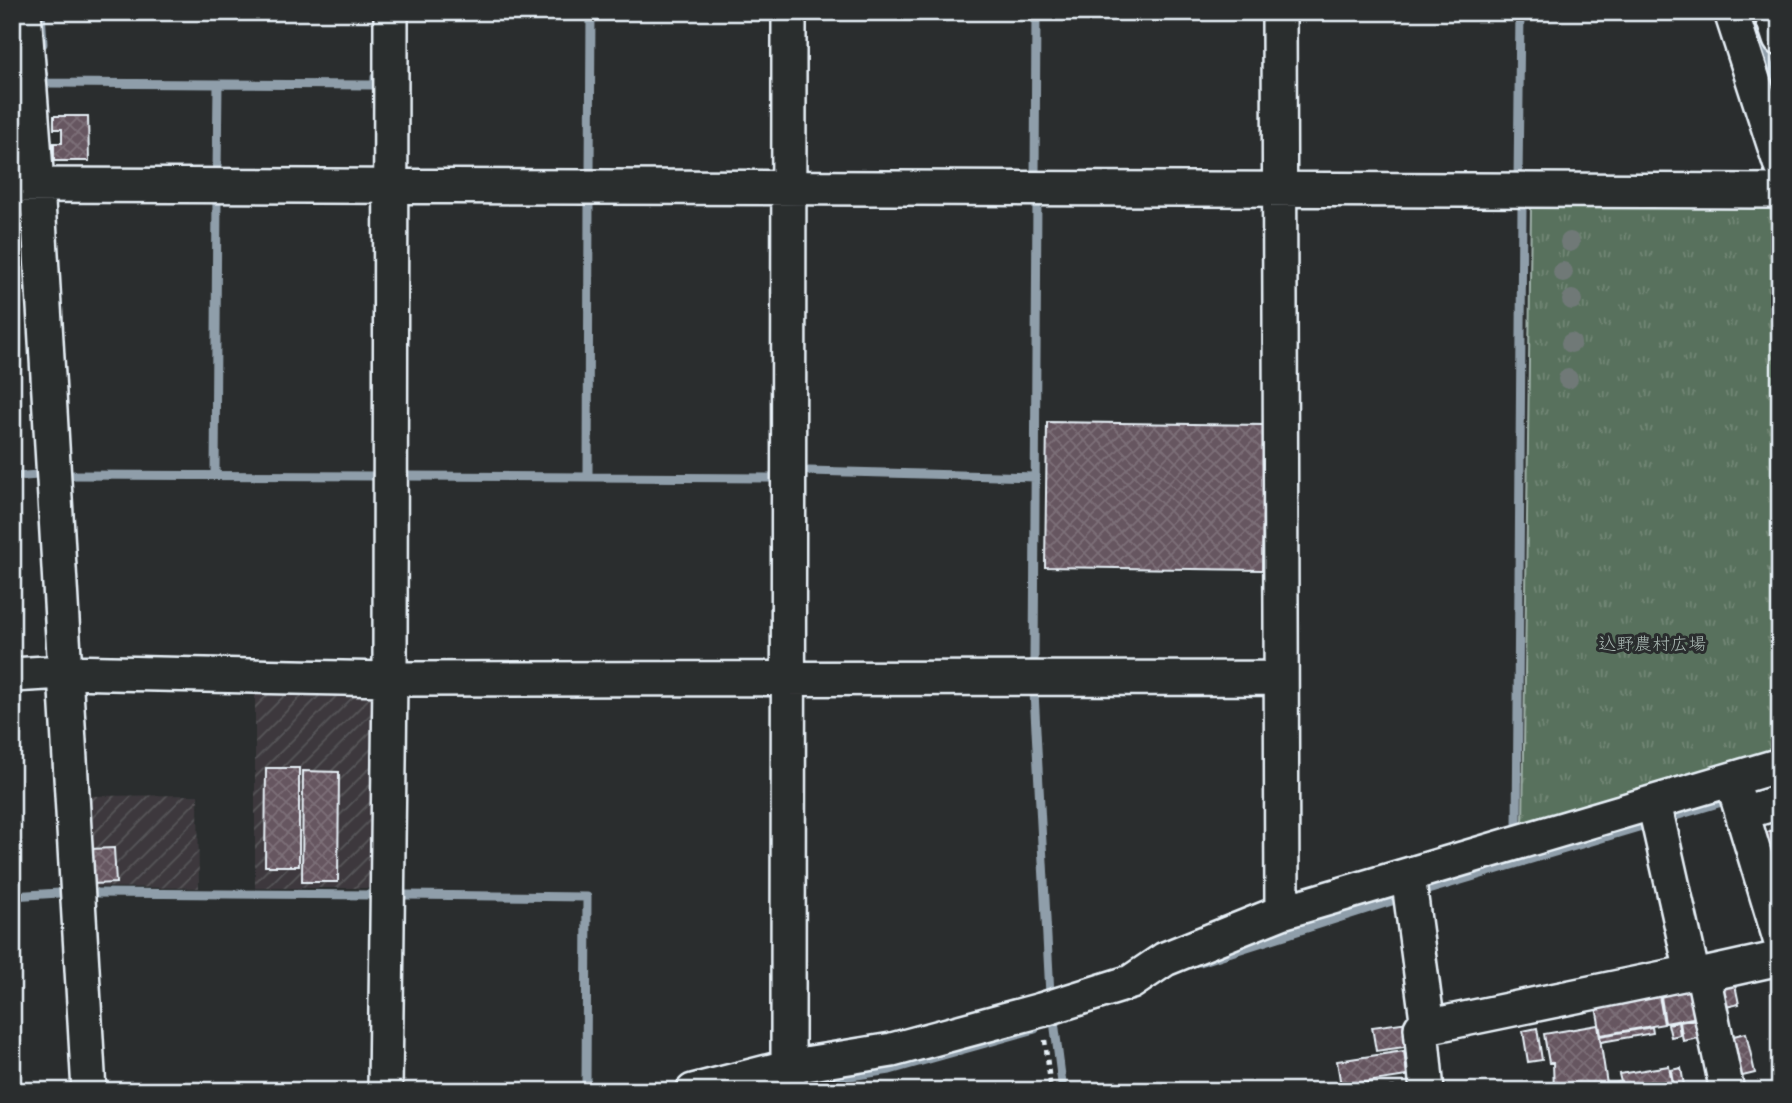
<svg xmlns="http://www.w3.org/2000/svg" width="1792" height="1103" viewBox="0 0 1792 1103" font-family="Delius,'Klee One',sans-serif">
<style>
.industrial{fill:url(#industrial-furrows)}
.park{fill:url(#park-tufts);stroke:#a0b1aa;stroke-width:2}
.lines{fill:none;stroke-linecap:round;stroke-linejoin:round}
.stream{stroke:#8f9eaa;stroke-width:9}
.building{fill:url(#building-cross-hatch);stroke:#e8f1f8;stroke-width:2}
.minor-casing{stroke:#e8f1f8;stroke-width:38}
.path{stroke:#e8f1f8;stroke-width:4.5;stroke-dasharray:5 5;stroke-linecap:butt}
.minor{stroke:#2a2d2e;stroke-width:33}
.tree{fill:#6f7977}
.labels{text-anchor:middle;stroke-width:6;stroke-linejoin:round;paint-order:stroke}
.park-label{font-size:18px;fill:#a8b7b2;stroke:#2a2d2e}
</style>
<defs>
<pattern id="industrial-furrows" width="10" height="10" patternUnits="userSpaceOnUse" patternTransform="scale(1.75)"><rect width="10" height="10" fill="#3c393d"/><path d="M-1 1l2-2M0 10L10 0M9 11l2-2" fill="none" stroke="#58565a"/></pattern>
<pattern id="park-tufts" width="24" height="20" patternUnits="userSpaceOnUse" patternTransform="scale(1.75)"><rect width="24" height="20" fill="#59715d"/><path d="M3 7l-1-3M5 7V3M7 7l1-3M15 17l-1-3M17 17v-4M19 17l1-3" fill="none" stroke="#718675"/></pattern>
<pattern id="building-cross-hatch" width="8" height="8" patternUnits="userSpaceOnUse" patternTransform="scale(1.75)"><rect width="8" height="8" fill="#665660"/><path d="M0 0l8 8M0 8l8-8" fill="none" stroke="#7c6f78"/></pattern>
</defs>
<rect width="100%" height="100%" fill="#2a2d2e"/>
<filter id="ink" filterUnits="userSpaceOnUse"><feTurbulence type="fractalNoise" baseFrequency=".0143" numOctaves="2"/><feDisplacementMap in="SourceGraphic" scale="14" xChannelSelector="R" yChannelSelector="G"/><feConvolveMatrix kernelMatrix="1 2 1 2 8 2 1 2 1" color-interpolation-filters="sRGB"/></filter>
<g filter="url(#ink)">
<!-- industrial -->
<path class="industrial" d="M255 688H364L378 702 376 888H255Z
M198 795 199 888 90 887 85 796Z"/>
<!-- park -->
<path class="park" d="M1768 205 1780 216V752L1523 828 1531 206Z"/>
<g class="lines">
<!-- stream -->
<path class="stream" d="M41 12 43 44
M1752 12 1780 101
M44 75 45 83 375 85V77
M217 172 218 84
M590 174 591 12
M1035 178 1036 12
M1518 179 1520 12
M809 471 1035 477
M64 475 378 476
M215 475 217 197
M404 476 772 478
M12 477 38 475
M588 477 589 200
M1034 661 1037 199
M1034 692 1050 994
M1778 785H1780
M1672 817 1725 801
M1517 829 1522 207
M1421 892 1642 826
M93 893 374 895
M405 895 587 897 586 1088
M12 896 59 893
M1200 962 1398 899
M1054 1021 1063 1091
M803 1083 890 1070 1035 1029
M765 1091 766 1090"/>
</g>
<!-- building -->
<path class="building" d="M54 116H88L89 161H54V143H62V129H54Z
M1047 422 1264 425 1262 570 1045 567Z
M266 768H299V866H265Z
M303 771 339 772 338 882H302Z
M1780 828V845L1769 849 1764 833Z
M1780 846V855L1769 859 1766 850Z
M114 848 116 883 92 884 90 849Z
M1780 856V898L1767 860Z
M1733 975 1739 1004 1726 1007 1719 978Z
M1698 983 1704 1016 1665 1023 1660 990Z
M1659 995 1664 1024 1601 1035 1596 1007Z
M1702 1018 1705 1037 1683 1041 1680 1022Z
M1408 1022 1412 1046 1376 1051 1372 1027Z
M1678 1022 1680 1035 1671 1037 1668 1024Z
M1598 1025 1608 1091H1554L1553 1063H1549L1544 1034Z
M1652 1027 1653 1033 1601 1042 1600 1036Z
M1537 1028 1542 1060 1528 1062 1523 1031Z
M1746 1033 1755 1073 1730 1079 1721 1039Z
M1404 1051 1407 1076 1341 1086 1337 1061Z
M1669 1066 1673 1091H1613L1611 1084 1621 1082 1619 1074Z
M1681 1068 1685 1091H1674L1671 1070Z"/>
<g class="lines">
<!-- minor casing -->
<g class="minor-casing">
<path id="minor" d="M24 12 37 184 89 1091
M1279 12 1282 912
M1731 12 1780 163
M1771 12 1780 39
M12 185 1780 191
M12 675 64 672 390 679 1281 678
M1732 780 1780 939
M1742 813 1780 802
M1408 875 1428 1027
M1692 972 1703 975 1727 1091
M1703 975 1780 958
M788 1088 789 12
M385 1091 390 679 391 12
M693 1091 787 1067 892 1050 1041 1010 1131 982 1165 959 1282 912 1780 765
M1427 1091 1421 1028 1692 972 1654 803"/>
</g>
<!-- path -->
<path class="path" d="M1045 1040 1051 1091
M1370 1091 1397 1088"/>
<!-- minor -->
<use href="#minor" class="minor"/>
</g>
<!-- trees -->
<g class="tree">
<circle cx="1570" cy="242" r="10"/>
<circle cx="1563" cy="272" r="10"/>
<circle cx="1572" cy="300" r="10"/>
<circle cx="1571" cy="343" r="10"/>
<circle cx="1568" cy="379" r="10"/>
</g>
</g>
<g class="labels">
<!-- park labels -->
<g class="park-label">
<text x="1652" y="650">込野農村広場</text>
</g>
</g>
<!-- margin -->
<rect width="1792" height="1103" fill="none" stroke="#2a2d2e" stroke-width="42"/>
<rect x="21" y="21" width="1750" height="1061" fill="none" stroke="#e8f1f8" stroke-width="2.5" filter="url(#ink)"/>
</svg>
